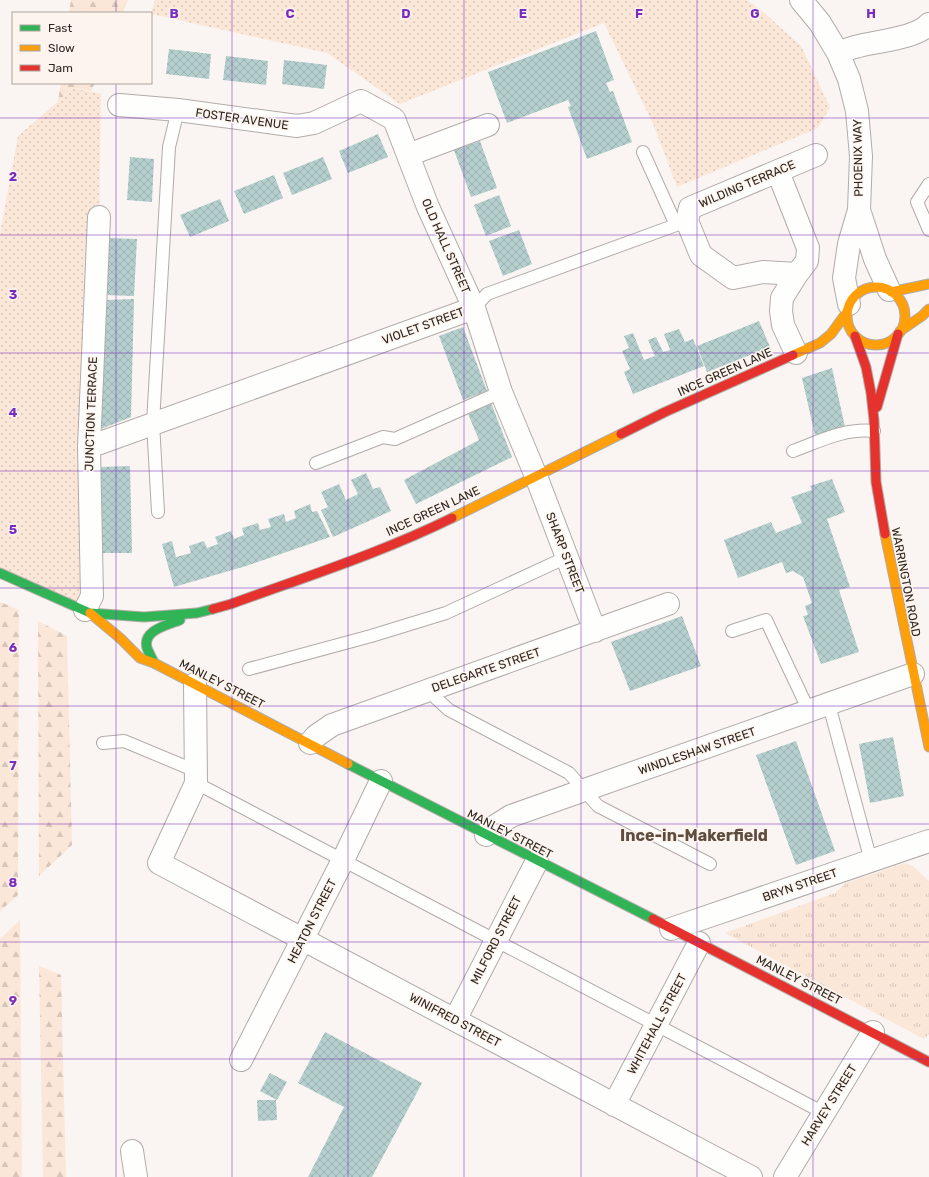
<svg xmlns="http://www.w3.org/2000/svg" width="929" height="1177" viewBox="0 0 929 1177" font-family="Rubik,sans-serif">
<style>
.grass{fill:url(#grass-dots)}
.forest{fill:url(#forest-firs)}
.park{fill:url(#park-tufts)}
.building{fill:url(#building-cross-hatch)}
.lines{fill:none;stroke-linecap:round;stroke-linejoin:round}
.lane-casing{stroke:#b2aca8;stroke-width:14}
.street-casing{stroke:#b2aca8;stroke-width:24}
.fast-casing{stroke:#b2aca8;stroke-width:11}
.slow-casing{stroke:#b2aca8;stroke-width:11}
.jam-casing{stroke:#b2aca8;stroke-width:11}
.lane{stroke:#fefefd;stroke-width:12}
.street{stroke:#fefefd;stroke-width:22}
.fast{stroke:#30b455;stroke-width:9}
.slow{stroke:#ff9f0a;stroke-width:9}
.jam{stroke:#e5322d;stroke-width:9}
.grid{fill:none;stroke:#7b2cbf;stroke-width:1;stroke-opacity:0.55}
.labels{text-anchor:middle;stroke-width:3;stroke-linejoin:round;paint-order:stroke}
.street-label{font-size:12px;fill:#2e2620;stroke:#fdf4ee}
.district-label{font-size:16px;font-weight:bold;fill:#5e4c3f;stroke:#fdf4ee}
.grid-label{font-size:13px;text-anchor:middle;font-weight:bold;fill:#7b2cbf;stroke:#fdf4ee;stroke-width:3;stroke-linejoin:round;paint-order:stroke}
</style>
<defs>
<pattern id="grass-dots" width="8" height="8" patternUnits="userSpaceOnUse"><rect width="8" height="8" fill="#fbe7d8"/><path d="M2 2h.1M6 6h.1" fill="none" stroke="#d7c6b9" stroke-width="1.8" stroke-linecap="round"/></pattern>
<pattern id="forest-firs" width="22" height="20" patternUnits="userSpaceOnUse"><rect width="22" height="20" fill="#fbe7d8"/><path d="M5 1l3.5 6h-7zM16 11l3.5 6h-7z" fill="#d7c6b9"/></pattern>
<pattern id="park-tufts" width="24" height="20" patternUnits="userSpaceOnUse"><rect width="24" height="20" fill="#fbe7d8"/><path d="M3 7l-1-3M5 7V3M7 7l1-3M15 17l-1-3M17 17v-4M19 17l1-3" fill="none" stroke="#d7c6b9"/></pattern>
<pattern id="building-cross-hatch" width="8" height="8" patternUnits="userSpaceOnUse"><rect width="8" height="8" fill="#b4cfcd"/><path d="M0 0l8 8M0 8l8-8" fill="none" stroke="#9bb2b0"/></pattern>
</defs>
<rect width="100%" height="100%" fill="#faf5f2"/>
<!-- grass -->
<path class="grass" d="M155 0H747L762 11 801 46 830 107 818 128 677 187 654 126 604 23 400 104 327 53 151 14Z
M74 88 101 94 99 217 85 610 0 573V234L18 136Z"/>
<!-- forest -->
<path class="forest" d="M71 0H128L123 13H69Z
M61 83H95L91 91 74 88 58 101Z
M0 602 19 610 18 895 0 911Z
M38 621 67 636 72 845 39 876Z
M20 920 22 1177H0V939Z
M39 966 61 975 66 1177H43Z"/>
<!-- park -->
<path class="park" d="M905 863 913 866 929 881V1034L924 1039 725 933 835 893 846 883Z"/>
<!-- building -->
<path class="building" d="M596 31 614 80 606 83 610 92 613 91 632 142 587 159 568 107 571 106 568 100 507 123 488 72Z
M169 49 211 54 209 79 166 74Z
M226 56 268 61 266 85 223 80Z
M284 60 327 65 324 89 282 84Z
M378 134 388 157 348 173 339 151Z
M480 141 497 188 471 197 454 150Z
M130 157 154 159 152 202 127 200Z
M323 157 332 179 292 195 283 173Z
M274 175 283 198 244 214 234 191Z
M499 195 511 226 486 236 474 205Z
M220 199 229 221 190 237 180 215Z
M519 230 532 264 503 276 489 241Z
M108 238 137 239 134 296 105 295Z
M134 299 131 417 101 429 105 300Z
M759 321 770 347 707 372 697 346Z
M463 327 487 391 463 400 439 336Z
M679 329 685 342 693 339 704 366 633 394 624 372 630 369 622 351 629 348 624 336 633 333 644 360 655 356 648 340 656 337 663 352 670 350 664 334Z
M832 368 845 427 815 435 802 378Z
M491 403 512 457 416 504 404 480 479 440 468 414Z
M130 466 132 553H102L100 467Z
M366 473 373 489 380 487 391 511 333 537 321 510 328 507 321 492 339 484 346 500 358 494 351 480Z
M832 479 845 512 827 519 850 587 839 590 859 652 821 664 803 616 808 615 805 606 812 603 803 577 793 571 786 573 782 562 738 578 724 540 771 522 776 533 802 523 791 497 812 490 810 486Z
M310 504 312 512 317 511 330 537 246 566 174 587 162 544 172 541 176 557 191 553 189 546 204 541 207 548 218 544 215 537 231 531 234 539 244 535 242 528 258 523 260 530 271 527 268 519 284 514 286 522 296 518 294 511Z
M682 616 701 666 630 691 611 642Z
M893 737 904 796 870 803 859 744Z
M796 741 835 851 796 865 756 755Z
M325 1032 422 1083 372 1177H308L344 1107 298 1083Z
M270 1073 287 1082 277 1100 260 1091Z
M257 1100H276L277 1120 258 1121Z"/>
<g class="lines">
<!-- lane casing -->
<g class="lane-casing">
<path id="lane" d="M929 184 917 202 929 230
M474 308 487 294 676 225 643 152
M793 451C820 441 845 428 874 431
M316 463 383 437 395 439 501 392
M158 512 153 423 169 147 178 110
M732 631 766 620 809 711
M249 669 371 636 446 613 567 557
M427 690 449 710 569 773 598 806 710 864
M829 705 871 861
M103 743 124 741 196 771
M196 783 824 1113"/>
</g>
<!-- street casing -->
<g class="street-casing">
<path id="street" d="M801 0 820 23 838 53 849 79 857 111 861 156 859 210 849 244 844 278 849 304
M838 53C844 51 850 48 855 47 875 41 915 39 929 24
M119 105 178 110 297 126 314 123 361 101 394 119 428 207 474 308 501 392 536 476 595 631
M408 155 488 125
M778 172 808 248 807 261 797 274 782 298 781 311 783 325 796 353
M859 210 875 259 889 290
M797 274 763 272 733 278 701 255 687 221 690 208 816 155
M89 447 474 308
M85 610 92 596 89 447 99 217
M195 684 196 783 159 863 751 1177
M310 743 316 736 332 725 668 604
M486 835 492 828 511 816 913 674
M671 929 929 841
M455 1020 537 861
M241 1060 343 860 381 781
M614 1105 699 943
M132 1151 136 1177
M785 1177 873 1032"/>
</g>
<!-- fast casing -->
<g class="fast-casing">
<path id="fast" d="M0 573 90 613 144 617 197 613 213 609
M154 663C152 658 149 653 147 648 142 630 168 625 180 620
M348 764 653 919"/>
</g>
<!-- slow casing -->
<g class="slow-casing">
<path id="slow" d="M847 316a29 29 0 1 1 58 0a29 29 0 1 1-58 0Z
M891 292 929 284
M900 331 922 316 929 309
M793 355 820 343 831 334 847 312
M452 518 621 434
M885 534 929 747
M90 613 120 638 140 658 154 663 348 764"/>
</g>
<!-- jam casing -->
<g class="jam-casing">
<path id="jam" d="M855 336 866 367 871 393 874 420 876 482 885 534
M877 407 898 334
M621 434 665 412 793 355
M213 609 231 604C305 577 381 553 452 518
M653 919 929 1062"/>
</g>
<!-- lane -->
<use href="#lane" class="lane"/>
<!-- street -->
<use href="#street" class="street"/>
<!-- fast -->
<use href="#fast" class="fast"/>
<!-- slow -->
<use href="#slow" class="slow"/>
<!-- jam -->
<use href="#jam" class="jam"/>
</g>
<!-- grid -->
<path class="grid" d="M116 0V13M232 0V1177M348 0V1177M464 0V1177M581 0V1177M697 0V1177M813 0V1177M116 83V1177M0 118H929M0 235H929M0 353H929M0 471H929M0 588H929M0 706H929M0 824H929M0 942H929M0 1059H929"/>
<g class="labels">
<!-- street labels -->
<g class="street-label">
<text transform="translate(242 119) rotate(8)" y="4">FOSTER AVENUE</text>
<text transform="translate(858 158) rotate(-91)" y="4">PHOENIX WAY</text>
<text transform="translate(747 184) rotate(-23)" y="4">WILDING TERRACE</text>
<text transform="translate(446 246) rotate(66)" y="4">OLD HALL STREET</text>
<text transform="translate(423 326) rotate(-20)" y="4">VIOLET STREET</text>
<text transform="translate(725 372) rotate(-24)" y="4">INCE GREEN LANE</text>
<text transform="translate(91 414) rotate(-88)" y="4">JUNCTION TERRACE</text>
<text transform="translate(433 511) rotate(-25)" y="4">INCE GREEN LANE</text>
<text transform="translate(565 553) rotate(69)" y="4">SHARP STREET</text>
<text transform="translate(906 582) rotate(79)" y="4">WARRINGTON ROAD</text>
<text transform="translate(486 670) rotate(-19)" y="4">DELEGARTE STREET</text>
<text transform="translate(222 684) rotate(27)" y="4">MANLEY STREET</text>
<text transform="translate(697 751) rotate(-19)" y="4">WINDLESHAW STREET</text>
<text transform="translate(510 834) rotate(27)" y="4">MANLEY STREET</text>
<text transform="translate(800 885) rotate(-19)" y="4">BRYN STREET</text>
<text transform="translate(312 921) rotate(-63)" y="4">HEATON STREET</text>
<text transform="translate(496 940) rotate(-63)" y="4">MILFORD STREET</text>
<text transform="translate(799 980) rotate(27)" y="4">MANLEY STREET</text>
<text transform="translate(455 1020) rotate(28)" y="4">WINIFRED STREET</text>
<text transform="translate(657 1024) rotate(-62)" y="4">WHITEHALL STREET</text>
<text transform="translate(829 1105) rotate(-58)" y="4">HARVEY STREET</text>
</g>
<!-- district labels -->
<g class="district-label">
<text x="694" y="841">Ince-in-Makerfield</text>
</g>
</g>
<g class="grid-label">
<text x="174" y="18">B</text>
<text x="290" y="18">C</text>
<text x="406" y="18">D</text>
<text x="523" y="18">E</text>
<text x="639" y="18">F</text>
<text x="755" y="18">G</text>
<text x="871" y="18">H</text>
<text x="13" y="181">2</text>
<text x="13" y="299">3</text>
<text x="13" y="417">4</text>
<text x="13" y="534">5</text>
<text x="13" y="652">6</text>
<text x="13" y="770">7</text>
<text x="13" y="887">8</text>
<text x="13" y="1005">9</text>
</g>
<!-- legend -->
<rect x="12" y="12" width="140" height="72" fill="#fdf4ee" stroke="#aaa29c"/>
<rect x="20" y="25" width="20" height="6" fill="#30b455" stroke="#aaa29c"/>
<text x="48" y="32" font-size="12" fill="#2e2620">Fast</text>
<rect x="20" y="45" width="20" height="6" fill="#ff9f0a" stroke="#aaa29c"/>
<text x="48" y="52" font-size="12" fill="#2e2620">Slow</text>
<rect x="20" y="65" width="20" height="6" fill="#e5322d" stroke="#aaa29c"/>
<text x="48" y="72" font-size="12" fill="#2e2620">Jam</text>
</svg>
